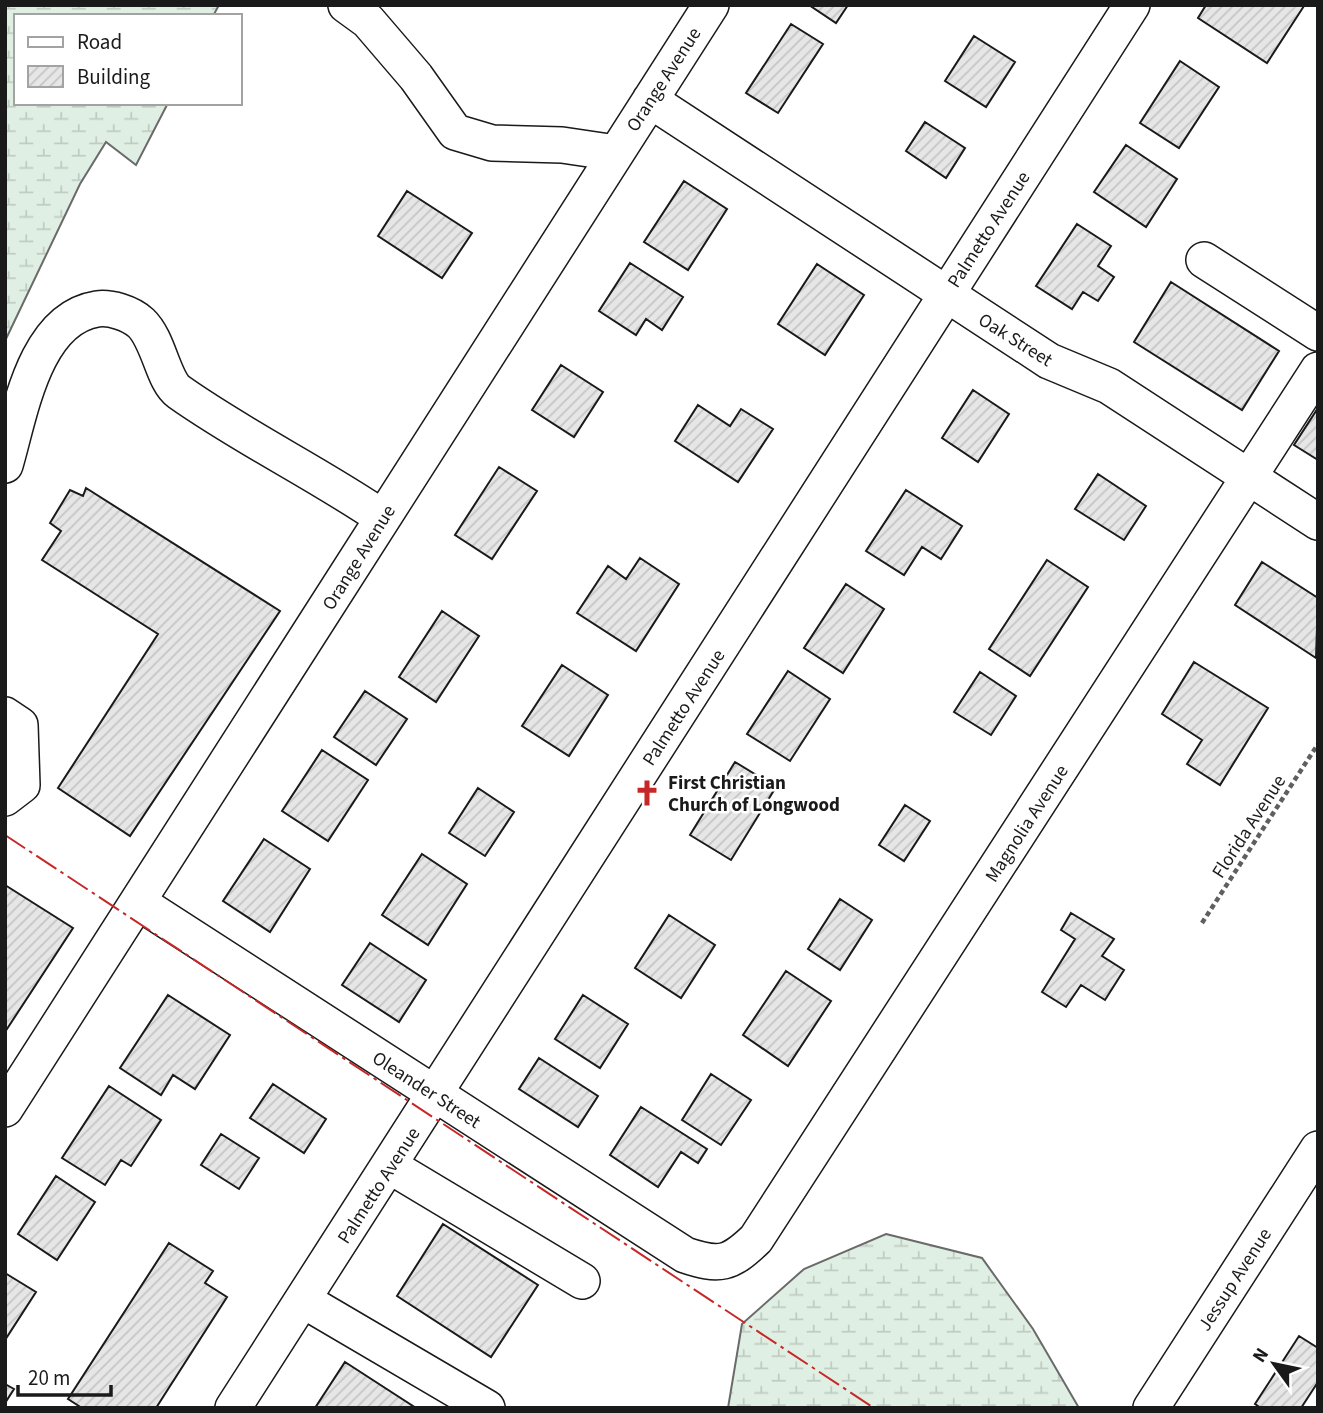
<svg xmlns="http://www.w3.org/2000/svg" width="1323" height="1413" viewBox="0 0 1323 1413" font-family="'Source Sans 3',sans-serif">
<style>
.wetland{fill:url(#wetland-marsh);stroke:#6a6a6a;stroke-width:2}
.building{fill:url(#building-hatch);stroke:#1a1a1a;stroke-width:2}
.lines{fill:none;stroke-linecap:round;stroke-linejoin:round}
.minor-casing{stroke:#1a1a1a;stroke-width:38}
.path{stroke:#5f5f5f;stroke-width:4.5;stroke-dasharray:5 3.5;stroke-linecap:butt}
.minor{stroke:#fff;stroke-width:35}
.power{stroke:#c62828;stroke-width:2;stroke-dasharray:24 5 3.5 5;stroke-linecap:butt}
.labels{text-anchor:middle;stroke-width:5;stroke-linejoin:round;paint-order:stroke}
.street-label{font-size:19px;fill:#1a1a1a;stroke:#fff}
.poi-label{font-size:19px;font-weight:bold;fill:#1a1a1a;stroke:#fff;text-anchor:start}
</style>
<defs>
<pattern id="wetland-marsh" width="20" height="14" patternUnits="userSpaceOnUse" patternTransform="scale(1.75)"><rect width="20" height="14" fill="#e0efe3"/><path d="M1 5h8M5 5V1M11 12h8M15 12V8" fill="none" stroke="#c0ccc2"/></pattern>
<pattern id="building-hatch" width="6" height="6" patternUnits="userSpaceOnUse" patternTransform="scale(1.75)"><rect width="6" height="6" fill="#e6e6e6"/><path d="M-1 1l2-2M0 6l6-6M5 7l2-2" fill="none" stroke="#c5c5c5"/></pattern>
</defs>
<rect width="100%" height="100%" fill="#fff"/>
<!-- wetland -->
<path class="wetland" d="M5 5H219L213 16H16V103H168L136 165 106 142 80 184 5 341Z
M886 1234 982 1258 1033 1329 1079 1408H728L742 1324 804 1269Z"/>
<!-- building -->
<path class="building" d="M809 5H848L836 23Z
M1206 5H1303L1304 6 1267 63 1198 18Z
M791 24 823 44 778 113 746 93Z
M974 36 1015 62 986 107 945 81Z
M1180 61 1219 87 1179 148 1140 123Z
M925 122 965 148 946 178 906 151Z
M1126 145 1177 179 1146 227 1094 192Z
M684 181 727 209 688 270 644 242Z
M407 191 472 233 442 278 378 236Z
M1077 224 1111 246 1098 266 1114 277 1098 301 1083 292 1072 309 1036 286Z
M630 263 683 297 662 330 646 319 636 335 599 311Z
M817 264 864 295 825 355 778 324Z
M1171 282 1279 351 1242 410 1134 342Z
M561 365 603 392 574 437 532 410Z
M973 390 1009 414 978 462 942 438Z
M698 405 730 426 741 409 773 429 738 482 675 441Z
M1318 408V460L1294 445Z
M499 467 537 491 492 559 455 535Z
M1098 474 1146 506 1124 540 1075 509Z
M86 488 280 611 130 836 58 788 158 634 42 560 61 531 50 523 70 490 83 496Z
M906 490 962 526 941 559 922 547 904 575 866 551Z
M640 558 679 584 636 651 577 613 608 566 626 579Z
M1047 560 1088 587 1030 676 989 649Z
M1262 562 1318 598 1316 658 1235 605Z
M846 584 884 609 843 673 804 648Z
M442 611 479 636 436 702 399 677Z
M1194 662 1268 708 1220 785 1187 764 1202 740 1162 714Z
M562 665 608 695 569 756 522 726Z
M788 671 830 699 790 761 747 734Z
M980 672 1016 696 991 735 954 712Z
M365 691 407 719 376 765 334 737Z
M322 750 368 780 328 841 282 811Z
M735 762 776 787 731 860 690 835Z
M478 788 514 812 485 856 449 833Z
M905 805 930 821 904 861 879 845Z
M264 839 310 869 270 932 223 901Z
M422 854 467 884 428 945 382 915Z
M5 885 73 928 5 1032Z
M840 899 872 920 840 970 808 949Z
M1071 913 1114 939 1102 956 1124 970 1105 1000 1081 985 1066 1007 1042 992 1075 939 1061 930Z
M669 915 715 945 681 998 635 968Z
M370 943 426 980 399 1022 342 985Z
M786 971 831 1001 788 1066 743 1035Z
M168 995 230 1035 195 1089 173 1075 161 1095 120 1068Z
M583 995 628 1024 600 1068 555 1039Z
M539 1058 598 1096 578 1127 519 1089Z
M711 1074 751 1100 721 1145 682 1120Z
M273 1084 326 1119 304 1153 250 1118Z
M109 1086 161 1120 131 1166 121 1160 105 1185 62 1158Z
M641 1107 707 1149 698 1163 681 1152 658 1187 610 1155Z
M221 1134 259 1158 239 1189 201 1165Z
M56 1176 95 1202 57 1260 18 1234Z
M443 1224 538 1285 491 1357 397 1296Z
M169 1243 213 1271 205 1283 227 1297 156 1408H82L68 1399Z
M5 1273 36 1292 5 1340Z
M1299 1336 1318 1348V1382L1301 1408H1261L1255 1404Z
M345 1362 416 1408H315Z
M5 1384 14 1389 5 1403Z"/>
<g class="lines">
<!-- minor casing -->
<g class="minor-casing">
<path id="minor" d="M346 5 368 21 416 77 455 132 492 143 562 145 616 153
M650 100 1049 361 1109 386 1318 522
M1204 260 1318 333
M5 465C20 414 34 319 97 309 110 307 130 313 141 323 159 340 163 381 179 392 244 438 317 473 383 518
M5 715 20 725 22 785 5 798
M138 902 685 1255C720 1267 730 1264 756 1239L1318 370
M5 1109 711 5
M390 1166 582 1281
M303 1300 487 1408
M233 1408 1132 5
M1151 1408 1318 1149"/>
</g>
<!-- path -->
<path class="path" d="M1202 923 1318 744"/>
<!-- minor -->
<use href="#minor" class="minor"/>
<!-- power -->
<path class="power" d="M5 835 874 1408"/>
</g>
<!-- icons -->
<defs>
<g id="church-bare" transform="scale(2.1)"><path d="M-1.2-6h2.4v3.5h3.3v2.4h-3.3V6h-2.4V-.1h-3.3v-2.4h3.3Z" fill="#c62828" stroke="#fff" stroke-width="2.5" paint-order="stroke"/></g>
</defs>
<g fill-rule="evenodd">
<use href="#church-bare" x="647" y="793"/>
</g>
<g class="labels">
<!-- street labels -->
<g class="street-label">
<text transform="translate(663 79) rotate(-57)" y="7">Orange Avenue</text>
<text transform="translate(988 229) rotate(-57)" y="7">Palmetto Avenue</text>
<text transform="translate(1016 339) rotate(32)" y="7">Oak Street</text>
<text transform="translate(358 557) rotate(-58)" y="7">Orange Avenue</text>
<text transform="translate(683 707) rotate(-57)" y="7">Palmetto Avenue</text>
<text transform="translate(1026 823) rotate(-57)" y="7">Magnolia Avenue</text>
<text transform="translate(1248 826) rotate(-57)" y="7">Florida Avenue</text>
<text transform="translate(427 1089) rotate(33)" y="7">Oleander Street</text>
<text transform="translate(378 1185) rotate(-57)" y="7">Palmetto Avenue</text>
<text transform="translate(1234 1279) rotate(-57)" y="7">Jessup Avenue</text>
</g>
<!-- poi labels -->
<g class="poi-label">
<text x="668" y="789">First Christian<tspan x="668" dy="22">Church of Longwood</tspan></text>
</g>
</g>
<!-- border -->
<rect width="1323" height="1413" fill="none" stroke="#1a1a1a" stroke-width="14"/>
<!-- legend -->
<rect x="14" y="14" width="228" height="91" fill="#ffffff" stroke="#a3a3a3" stroke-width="2"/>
<rect x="28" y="37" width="35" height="10" fill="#ffffff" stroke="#a3a3a3" stroke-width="2"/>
<text x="77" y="49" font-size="21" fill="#1a1a1a">Road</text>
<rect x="28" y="66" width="35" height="21" fill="url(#building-hatch)" stroke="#a3a3a3" stroke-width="2"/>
<text x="77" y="84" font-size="21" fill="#1a1a1a">Building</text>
<!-- north arrow -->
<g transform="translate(1274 1364) rotate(303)" stroke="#ffffff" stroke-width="5" paint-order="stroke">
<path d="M0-5L12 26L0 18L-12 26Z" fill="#1a1a1a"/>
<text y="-10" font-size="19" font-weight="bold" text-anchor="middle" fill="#1a1a1a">N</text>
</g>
<!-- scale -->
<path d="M18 1385v10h93v-10" fill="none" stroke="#1a1a1a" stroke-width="3.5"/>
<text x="28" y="1385" font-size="21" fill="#1a1a1a" stroke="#ffffff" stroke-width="5" paint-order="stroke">20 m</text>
</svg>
